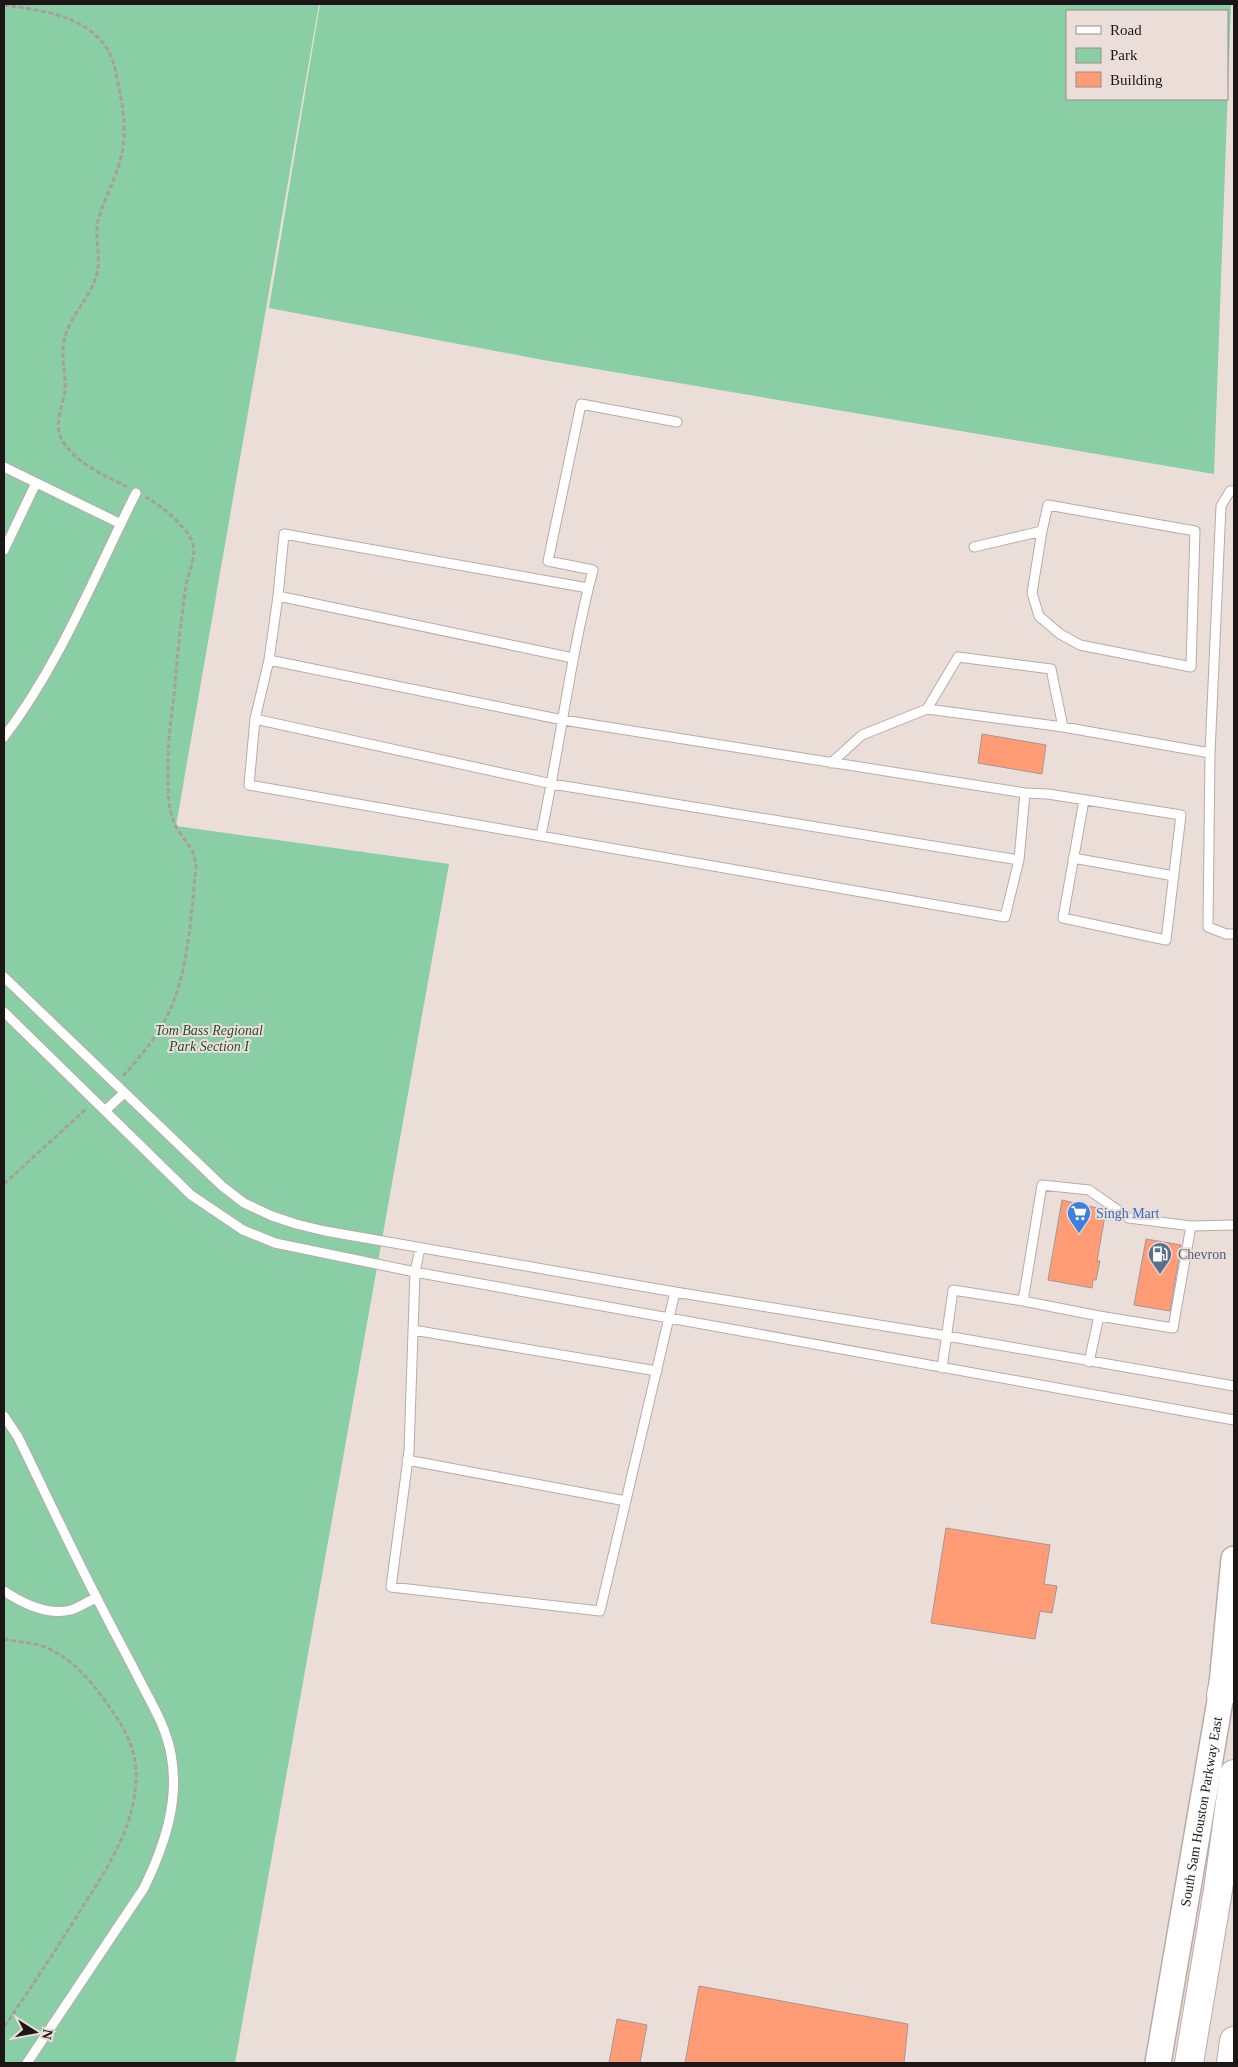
<svg xmlns="http://www.w3.org/2000/svg" width="1238" height="2067" viewBox="0 0 1238 2067" font-family="Georgia,serif">
<style>
.green{fill:#8acea6;fill-rule:evenodd}
.building{fill:#ff9c76;stroke:#a49793}
.lines{fill:none;stroke-linecap:round;stroke-linejoin:round}
.lane-casing{stroke:#b8aba6;stroke-width:11}
.secondary-casing{stroke:#b8aba6;stroke-width:28}
.highway-casing{stroke:#b8aba6;stroke-width:30}
.path{stroke:#a89e9a;stroke-width:3;stroke-dasharray:5 2.5;stroke-linecap:butt}
.lane{stroke:#fff;stroke-width:9}
.secondary{stroke:#fff;stroke-width:25}
.highway{stroke:#fff;stroke-width:28}
.labels{text-anchor:middle;stroke-width:4;stroke-linejoin:round;paint-order:stroke}
.park-label{font-size:14px;font-style:italic;fill:#244f37;stroke:#ebded9}
.shop-label{font-size:14px;fill:#366cbe;stroke:#ebded9;text-anchor:start}
.service-label{font-size:14px;fill:#4e5e75;stroke:#ebded9;text-anchor:start}
.street-label{font-size:14px;fill:#1c1716;stroke:#ebded9}
</style>
<rect width="100%" height="100%" fill="#ebded9"/>
<!-- green -->
<path class="green" d="M4 4H319L176 826 449 864 235 2063H4Z
M320 4H1231L1214 474 543 360 269 308ZM1067 11H1227V99H1067Z"/>
<!-- building -->
<path class="building" d="M982 734 1046 745 1042 774 978 763Z
M1062 1200 1106 1210 1097 1261H1100L1096 1280H1093L1092 1288 1048 1280Z
M1146 1239 1181 1245 1170 1311 1134 1305Z
M946 1528 1050 1545 1044 1584 1057 1586 1052 1613 1040 1611 1035 1639 931 1623Z
M699 1986 908 2024 904 2063H685Z
M617 2019 647 2025 640 2063H609Z"/>
<g class="lines">
<!-- lane casing -->
<g class="lane-casing">
<path id="lane" d="M4 467 121 524
M1234 491H1230L1221 506 1210 753 1208 927 1226 934H1234
M974 547 1042 531 1048 505 1195 531 1191 667 1080 645 1060 634 1039 616 1032 593 1042 531
M4 550 36 483
M278 596 284 534 588 588
M573 658 278 596 269 660 255 719 552 784 1019 860 1025 793
M269 660 563 720 1025 793 1048 794 1181 815 1166 940 1063 918 1084 800
M255 719 249 785 1005 917 1019 860
M1063 727 1051 669 958 657 927 709 1063 727 1210 753
M4 737C60 664 95 574 136 493
M831 763 862 735 927 709
M541 835C560 747 570 657 593 570L548 561 581 404 677 422
M1073 858 1174 876
M4 977 222 1186 244 1203 272 1216 296 1224 325 1231 675 1292 947 1336 1234 1386
M4 1012 191 1195 243 1230 275 1243 415 1272 1234 1420
M105 1111 124 1093
M420 1248 415 1272 409 1451 391 1587 600 1611 675 1292
M1023 1301 1099 1316 1089 1362
M1099 1316 1173 1328 1191 1226
M413 1330 657 1371
M942 1368 953 1290 1023 1301 1042 1185 1089 1190 1129 1218 1191 1226 1234 1225
M4 1416 18 1437C46 1494 73 1553 103 1610 115 1634 128 1657 140 1681 152 1704 166 1727 171 1754 180 1801 164 1847 144 1888L27 2063
M407 1460 626 1501
M4 1591C22 1603 48 1616 71 1610 80 1607 88 1601 96 1598"/>
</g>
<!-- secondary casing -->
<g class="secondary-casing">
<g id="secondary">
<path id="s1" d="M1158 2063 1221 1695 1234 1559"/>
</g>
</g>
<!-- highway casing -->
<g class="highway-casing">
<path id="highway" d="M1221 1695 1234 1633
M1189 2063 1218 1890 1234 1774
M1231 2063 1234 2041"/>
</g>
<!-- path -->
<path class="path" d="M4 5C39 10 87 15 108 50 115 62 117 79 120 93 124 112 126 134 122 153 117 177 104 198 98 221 94 240 102 259 96 277 89 299 71 315 65 337 60 355 66 373 65 390 63 404 54 425 61 438 74 463 104 475 127 487
M123 1076C140 1057 157 1037 168 1014 189 972 191 913 196 867 195 845 180 839 173 820 167 802 168 782 168 764 168 741 171 718 174 695 177 661 180 627 185 593 186 579 194 563 194 549 192 529 161 506 146 497
M4 1184 87 1108
M4 1639C17 1642 32 1642 45 1647 73 1659 91 1681 108 1705 122 1724 135 1746 136 1771 138 1827 103 1874 75 1919 52 1956 28 1992 4 2027"/>
<!-- lane -->
<use href="#lane" class="lane"/>
<!-- secondary -->
<use href="#secondary" class="secondary"/>
<!-- highway -->
<use href="#highway" class="highway"/>
</g>
<!-- icons -->
<defs>
<g id="supermarket-pin" transform="scale(1.25)"><path d="M0 17L-7.5 6A9.5 9.5 0 1 1 7.5 6Z" fill="#3f7fe0" stroke="#ebded9"/><path d="M-6-5.5h2.5l.6 2H6L4.5 2H-2.5L-4.4-4H-6ZM-1.5 3.2a1.3 1.3 0 1 0 .1 0ZM3 3.2a1.3 1.3 0 1 0 .1 0Z" fill="#fff"/></g>
<g id="fuel-pin" transform="scale(1.25)"><path d="M0 17L-7.5 6A9.5 9.5 0 1 1 7.5 6Z" fill="#5c6f8a" stroke="#ebded9"/><path d="M-5.5-6h7V0h2V4h1.3V-2.5L3-4.5l.8-.8L6-3V5H2.5V1h-1V6h-7ZM-4.2-4.7v3.2H.2V-4.7Z" fill="#fff"/></g>
</defs>
<g fill-rule="evenodd">
<use href="#supermarket-pin" x="1079" y="1213"/>
<use href="#fuel-pin" x="1160" y="1254"/>
</g>
<g class="labels">
<!-- park labels -->
<g class="park-label">
<text x="209" y="1035">Tom Bass Regional<tspan x="209" dy="16">Park Section I</tspan></text>
</g>
<!-- shop labels -->
<g class="shop-label">
<text x="1096" y="1218">Singh Mart</text>
</g>
<!-- service labels -->
<g class="service-label">
<text x="1178" y="1259">Chevron</text>
</g>
<!-- street labels -->
<g class="street-label">
<text dy="5" stroke="none"><textPath href="#s1" startOffset="255">South Sam Houston Parkway East</textPath></text>
</g>
</g>
<!-- border -->
<rect width="1238" height="2067" fill="none" stroke="#1c1716" stroke-width="10"/>
<!-- legend -->
<rect x="1066" y="10" width="162" height="90" fill="#ebded9" stroke="#988e8b"/>
<rect x="1076" y="26" width="25" height="8" fill="#ffffff" stroke="#988e8b"/>
<text x="1110" y="35" font-size="15" fill="#1c1716">Road</text>
<rect x="1076" y="48" width="25" height="15" fill="#8acea6" stroke="#988e8b"/>
<text x="1110" y="60" font-size="15" fill="#1c1716">Park</text>
<rect x="1076" y="72" width="25" height="15" fill="#ff9c76" stroke="#988e8b"/>
<text x="1110" y="85" font-size="15" fill="#1c1716">Building</text>
<!-- north arrow -->
<g transform="translate(35 2032) rotate(101)" stroke="#ebded9" stroke-width="4" paint-order="stroke">
<path d="M0-4L9 19L0 12L-9 19Z" fill="#1c1716"/>
<text y="-8" font-size="14" font-weight="bold" text-anchor="middle" fill="#1c1716">N</text>
</g>
</svg>
